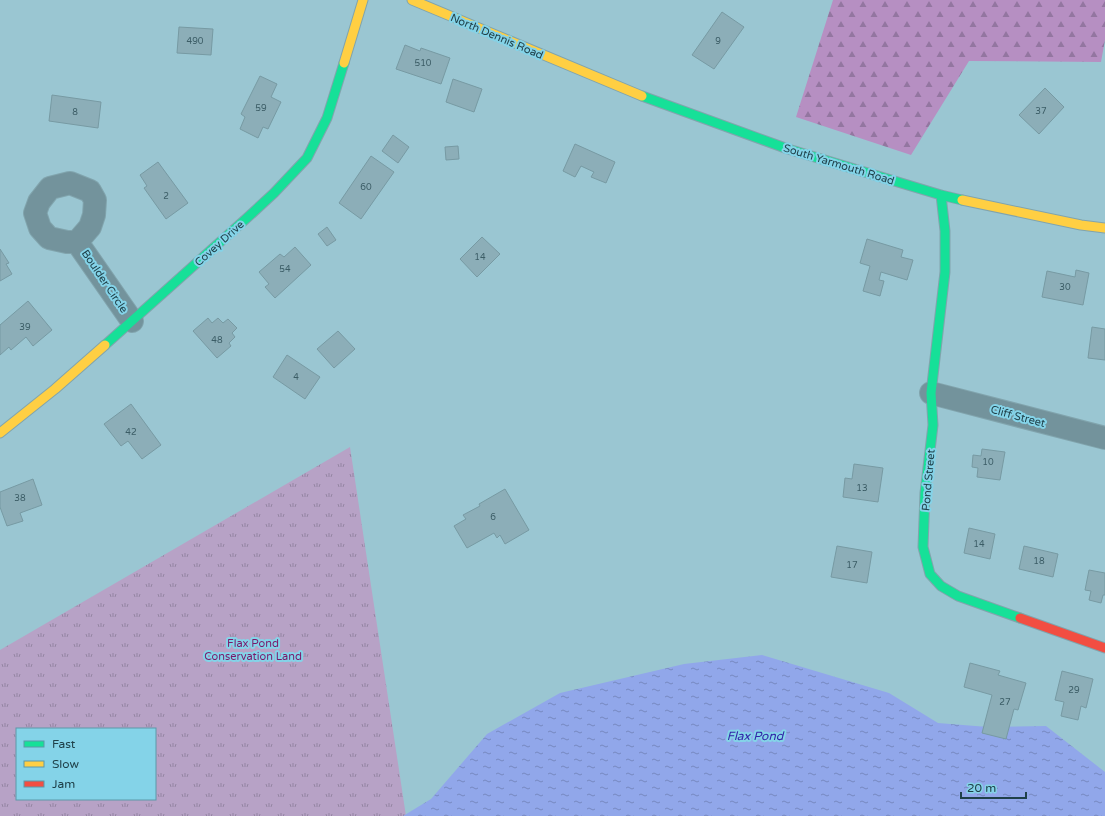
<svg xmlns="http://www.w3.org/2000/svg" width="1105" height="816" viewBox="0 0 1105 816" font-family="'Varela Round',sans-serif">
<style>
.grass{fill:url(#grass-tufts);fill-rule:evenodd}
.forest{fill:url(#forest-firs)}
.water{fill:url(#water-ripples)}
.building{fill:#8caeb8;stroke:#779aa3}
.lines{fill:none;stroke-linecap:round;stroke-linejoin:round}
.street-casing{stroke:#81a4ad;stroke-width:24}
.fast-casing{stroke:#81a4ad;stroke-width:11}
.slow-casing{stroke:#81a4ad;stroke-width:11}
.jam-casing{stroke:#81a4ad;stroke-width:11}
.street{stroke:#73939c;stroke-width:22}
.fast{stroke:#16e098;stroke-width:9}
.slow{stroke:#ffcf43;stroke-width:9}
.jam{stroke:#f24e42;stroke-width:9}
.labels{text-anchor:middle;stroke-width:4;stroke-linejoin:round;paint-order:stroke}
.number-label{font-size:9px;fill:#3c5d66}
.street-label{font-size:11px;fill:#1f4049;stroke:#84d3e8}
.park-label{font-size:11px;fill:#7a1869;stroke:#84d3e8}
.water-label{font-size:12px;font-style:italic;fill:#3123a7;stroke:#84d3e8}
</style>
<defs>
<pattern id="grass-tufts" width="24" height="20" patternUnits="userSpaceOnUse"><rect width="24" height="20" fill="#b7a2c6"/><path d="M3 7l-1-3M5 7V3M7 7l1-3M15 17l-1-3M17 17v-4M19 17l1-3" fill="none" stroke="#9485a3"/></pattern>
<pattern id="forest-firs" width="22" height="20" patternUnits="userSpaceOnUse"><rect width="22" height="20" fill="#b68fc2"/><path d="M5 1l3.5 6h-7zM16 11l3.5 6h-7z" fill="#9376a0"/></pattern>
<pattern id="water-ripples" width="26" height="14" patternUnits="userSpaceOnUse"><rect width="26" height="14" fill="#91a7ea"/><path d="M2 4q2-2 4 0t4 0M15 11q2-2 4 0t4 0" fill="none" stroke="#7689c0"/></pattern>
</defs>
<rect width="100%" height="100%" fill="#9ac6d2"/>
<!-- grass -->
<path class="grass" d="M350 447 406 816H0V650ZM17 729H155V799H17Z"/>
<!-- forest -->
<path class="forest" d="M833 0H1105V40L1101 62 969 61 911 155 796 117Z"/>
<!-- water -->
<path class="water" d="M762 655 889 693 938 723 988 727 1046 726 1105 772V816H403L431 799 487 734 560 693 684 664Z"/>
<!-- building -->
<path class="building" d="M722 12 744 27 714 69 692 55Z
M179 27 213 29 211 55 177 53Z
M405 45 420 51 421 48 450 58 441 84 396 69Z
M260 76 277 84 271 97 281 102 268 129 263 127 258 138 240 129 245 117 241 114Z
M453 79 482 89 474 112 446 102Z
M1045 88 1064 107 1039 134 1019 115Z
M52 95 101 102 98 128 49 121Z
M393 135 409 147 398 163 382 151Z
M575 144 615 162 606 183 591 177 594 172 581 166 575 177 563 171Z
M458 146 459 159 446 160 445 147Z
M371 156 394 172 361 219 339 203Z
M158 162 188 203 166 219 144 188 147 186 140 175Z
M327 227 336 240 327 246 318 234Z
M482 237 500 254 477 277 460 259Z
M867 239 903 250 901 257 913 260 907 280 881 272 879 280 884 281 880 296 863 291 870 266 860 263Z
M295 247 311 265 275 298 265 287 269 284 259 272 280 254 284 257Z
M0 249 9 263 6 264 12 274 0 281Z
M1076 270 1089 273 1083 305 1042 297 1047 271 1075 277Z
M28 301 52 330 33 346 26 337 11 350 9 347 0 355V325Z
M208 318 212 323 218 318 223 323 228 319 237 328 232 333 235 337 229 343 231 346 217 358 193 331Z
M1092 327 1105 329V360L1088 358Z
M338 331 355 349 334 368 317 349Z
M287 355 320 377 305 399 273 377Z
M131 404 161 445 142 459 128 441 121 446 104 424Z
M982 449 1005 452 1000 480 977 477 978 468 972 467 973 455 981 456Z
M854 464 883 468 878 502 843 497 845 478 852 479Z
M33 479 42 505 20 513 23 521 7 526 0 507V492Z
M505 489 529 530 505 544 500 535 497 538 494 533 467 548 454 526 466 519 463 515 480 506 479 504Z
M969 528 995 534 990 559 964 553Z
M837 546 872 552 867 583 831 577Z
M1024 546 1058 554 1053 577 1019 569Z
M1089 570 1105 573V595H1103L1101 603 1089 600 1091 591 1085 590Z
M970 663 1000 671 998 675 1026 683 1018 710 1014 709 1006 739 982 733 992 695 964 687Z
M1062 671 1093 679 1086 708 1081 706 1078 720 1061 716 1064 702 1055 700Z"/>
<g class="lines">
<!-- street casing -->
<g class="street-casing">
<path id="street" d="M77 242 90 227 94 215 95 200 90 191 70 183 50 188 39 202 35 213 40 228 49 238 67 242H77L132 321
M931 393 1105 438"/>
</g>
<!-- fast casing -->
<g class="fast-casing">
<path id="fast" d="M642 96 788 149 941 195 962 200
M941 195 945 231V272L931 393 933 425 925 493 923 547 930 574 941 586 958 596 1020 618
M105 345 248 217 274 193 307 158 327 118 344 63"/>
</g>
<!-- slow casing -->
<g class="slow-casing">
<path id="slow" d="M412 0 642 96
M344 63 363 0
M962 200 1081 225 1105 228
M0 433 55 389 105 345"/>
</g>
<!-- jam casing -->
<g class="jam-casing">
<path id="jam" d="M1020 618 1105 648"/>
</g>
<!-- street -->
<use href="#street" class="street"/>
<!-- fast -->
<use href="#fast" class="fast"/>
<!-- slow -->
<use href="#slow" class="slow"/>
<!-- jam -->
<use href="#jam" class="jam"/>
</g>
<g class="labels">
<!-- number labels -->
<g class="number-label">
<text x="195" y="44">490</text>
<text x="718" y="44">9</text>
<text x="423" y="66">510</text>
<text x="261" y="111">59</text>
<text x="1041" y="114">37</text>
<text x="75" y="115">8</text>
<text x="366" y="190">60</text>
<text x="166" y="199">2</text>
<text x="480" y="260">14</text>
<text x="285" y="272">54</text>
<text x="1065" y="290">30</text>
<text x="25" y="330">39</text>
<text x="217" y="343">48</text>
<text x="296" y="380">4</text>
<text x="131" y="435">42</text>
<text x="988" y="465">10</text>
<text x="862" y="491">13</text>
<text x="20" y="501">38</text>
<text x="493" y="520">6</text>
<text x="979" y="547">14</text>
<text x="1039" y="564">18</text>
<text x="852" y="568">17</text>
<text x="1074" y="693">29</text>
<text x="1005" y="705">27</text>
</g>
<!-- street labels -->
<g class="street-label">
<text transform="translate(497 36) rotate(23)" y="4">North Dennis Road</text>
<text transform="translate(839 164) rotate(17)" y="4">South Yarmouth Road</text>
<text transform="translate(219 243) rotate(-42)" y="4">Covey Drive</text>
<text transform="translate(105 281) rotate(56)" y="4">Boulder Circle</text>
<text transform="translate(1018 416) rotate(15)" y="4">Cliff Street</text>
<text transform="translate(928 480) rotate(-85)" y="4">Pond Street</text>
</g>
<!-- park labels -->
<g class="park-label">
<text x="253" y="647">Flax Pond<tspan x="253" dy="13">Conservation Land</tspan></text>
</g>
<!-- water labels -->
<g class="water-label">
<text x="755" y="740">Flax Pond</text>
</g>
</g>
<!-- legend -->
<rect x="16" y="728" width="140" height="72" fill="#84d3e8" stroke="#5c98a8"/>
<rect x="24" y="741" width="20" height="6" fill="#16e098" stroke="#5c98a8"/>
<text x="52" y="748" font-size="12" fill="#1f4049">Fast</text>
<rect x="24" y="761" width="20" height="6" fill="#ffcf43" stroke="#5c98a8"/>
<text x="52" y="768" font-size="12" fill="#1f4049">Slow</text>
<rect x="24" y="781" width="20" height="6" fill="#f24e42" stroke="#5c98a8"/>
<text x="52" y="788" font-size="12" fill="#1f4049">Jam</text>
<!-- scale -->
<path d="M961 792v6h65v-6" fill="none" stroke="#1f4049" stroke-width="2"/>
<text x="967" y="792" font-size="12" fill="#1f4049" stroke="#84d3e8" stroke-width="3" paint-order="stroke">20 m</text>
</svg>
